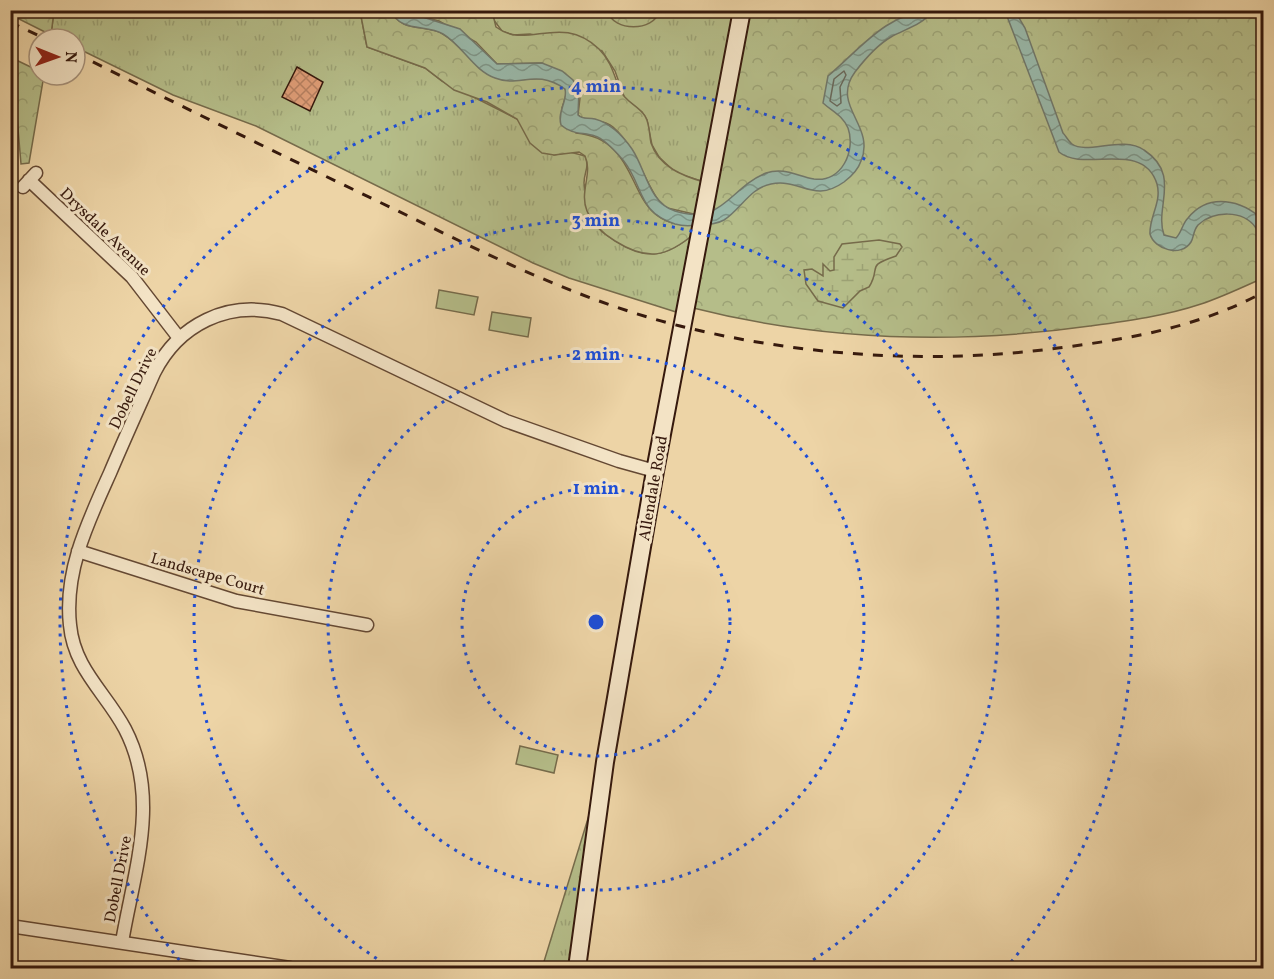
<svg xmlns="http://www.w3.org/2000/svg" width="1274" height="979" viewBox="0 0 1274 979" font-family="Vollkorn,serif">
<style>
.grass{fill:url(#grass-tufts);stroke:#766b4b;stroke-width:1.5}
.forest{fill:url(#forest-crowns);stroke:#766b4b;stroke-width:1.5}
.wetland{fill:url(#wetland-marsh);stroke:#766b4b;stroke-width:1.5}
.garden{fill:#b5bd89;stroke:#766b4b;stroke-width:1.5}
.water{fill:url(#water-waves);stroke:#71786b;stroke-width:1.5}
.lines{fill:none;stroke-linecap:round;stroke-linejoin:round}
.shore{stroke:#68685b;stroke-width:1.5}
.building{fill:url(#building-cross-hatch);stroke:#36190d;stroke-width:1.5}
.street-casing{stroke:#644833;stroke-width:15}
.secondary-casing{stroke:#36190d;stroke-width:20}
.street{stroke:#f3e3c5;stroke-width:12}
.secondary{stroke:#f3e3c5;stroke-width:16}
.rail{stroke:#36190d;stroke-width:3;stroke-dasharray:10 10;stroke-linecap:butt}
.ring{fill:none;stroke:#1d4ed8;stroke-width:3;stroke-dasharray:3 6}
.labels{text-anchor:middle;stroke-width:6;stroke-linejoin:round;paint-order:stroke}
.street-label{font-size:16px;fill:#36190d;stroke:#f3e3c5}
.centre{fill:#1d4ed8;stroke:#f3e3c5;stroke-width:3}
.ring-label{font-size:18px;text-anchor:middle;font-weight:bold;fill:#1d4ed8;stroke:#f3e3c5;stroke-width:6;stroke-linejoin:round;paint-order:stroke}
</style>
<defs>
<pattern id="grass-tufts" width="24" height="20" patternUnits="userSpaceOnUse" patternTransform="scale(1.5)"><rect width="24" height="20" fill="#b5bd89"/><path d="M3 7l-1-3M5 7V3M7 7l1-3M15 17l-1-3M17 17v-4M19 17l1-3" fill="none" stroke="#9ca275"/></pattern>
<pattern id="forest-crowns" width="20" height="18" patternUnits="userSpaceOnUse" patternTransform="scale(1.5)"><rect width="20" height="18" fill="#b5bd89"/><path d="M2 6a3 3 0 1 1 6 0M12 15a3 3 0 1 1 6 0" fill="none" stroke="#9ca275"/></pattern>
<pattern id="wetland-marsh" width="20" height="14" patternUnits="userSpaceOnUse" patternTransform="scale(1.5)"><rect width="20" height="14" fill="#b5bd89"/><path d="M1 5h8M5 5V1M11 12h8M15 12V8" fill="none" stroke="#9ca275"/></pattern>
<pattern id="water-waves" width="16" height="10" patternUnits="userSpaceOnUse" patternTransform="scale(1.5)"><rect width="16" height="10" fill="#99b8a9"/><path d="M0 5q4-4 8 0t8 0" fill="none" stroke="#7e9588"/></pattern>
<pattern id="building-cross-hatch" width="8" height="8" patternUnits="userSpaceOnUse" patternTransform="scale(1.5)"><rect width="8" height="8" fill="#e19f79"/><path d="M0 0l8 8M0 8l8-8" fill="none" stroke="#b78162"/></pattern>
</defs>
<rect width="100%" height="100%" fill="#edd4a6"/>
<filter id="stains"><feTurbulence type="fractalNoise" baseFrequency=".00333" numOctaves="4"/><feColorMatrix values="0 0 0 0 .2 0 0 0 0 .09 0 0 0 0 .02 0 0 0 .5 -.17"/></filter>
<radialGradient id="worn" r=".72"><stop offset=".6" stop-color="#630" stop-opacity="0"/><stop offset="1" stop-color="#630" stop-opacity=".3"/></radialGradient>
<!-- grass -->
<path class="grass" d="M492 10 607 11 608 15H659L660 11 717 15 718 11H737L704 182 676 173 659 157 652 145 647 120 642 112 625 99 615 71 602 51 530 34 513 35 502 31 493 19Z
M54 11H360L367 47 425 68 442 81 517 119 554 155 570 152 585 156C590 167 584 172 584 183 585 193 591 213 595 223 598 231 609 237 616 241 647 261 667 257 695 233L676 312 569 278 533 263 256 126 173 95 75 47V39H60L51 35Z
M602 773 569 968H542Z"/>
<!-- forest -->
<path class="forest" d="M10 11H54L51 35 11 15Z
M360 11H391C401 33 427 24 443 34 468 49 480 77 511 80 530 81 555 71 567 92L562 108 576 133C651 140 618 230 696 225L695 233C666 258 647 261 615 241 604 234 592 223 587 211 579 192 593 173 585 156L579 152 554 155 542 153 530 143 517 119 487 102 454 90 425 68 367 47Z
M418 11H492L496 27C527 51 560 12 599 49 611 61 614 75 620 90 625 102 638 105 645 116 650 124 649 134 651 143 659 167 683 176 704 182L698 215 663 207C643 182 638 149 613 127 603 118 586 123 578 115L580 98 542 63 497 64 476 42 439 21 423 17Z
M607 11V10L660 11C653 32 614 32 607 11Z
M748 11H1263V278C1243 287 1222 297 1201 304 1165 316 1127 321 1090 326 955 345 822 341 689 307Z
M12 58 39 71V75H44L29 163 21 164Z"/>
<!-- wetland -->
<path class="wetland" d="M879 240 900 244 902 247 896 256C864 267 882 266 869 287L860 291 843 308 818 301 806 284 804 270 812 269 823 276V264L830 271 834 270V257L842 244Z"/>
<!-- garden -->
<path class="garden" d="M439 290 478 297 474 315 436 308Z
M492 312 531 318 528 337 489 330Z
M520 746 558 755 554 773 516 764Z"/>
<!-- water -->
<path class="water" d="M391 11H418L423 17 460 29 497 64 542 63 562 71 573 80 579 90 578 115C583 120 588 117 595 119 610 123 623 136 632 149 646 170 649 203 675 211 723 226 729 188 766 173 784 167 797 176 814 179 842 183 856 150 848 128 842 115 833 112 823 103L828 76C859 50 888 11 932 11 923 25 905 29 891 37 877 45 865 59 855 72 830 106 876 125 861 161 858 170 852 176 844 182 813 204 801 178 771 184 750 188 741 209 724 220 717 224 706 225 697 225 690 226 682 226 675 224 637 212 644 186 623 160 616 152 605 139 595 136 583 132 572 135 561 125 557 111 568 101 565 89 535 68 520 88 495 78 474 71 462 45 443 34 426 24 401 33 391 11Z
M1005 11H1015L1025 28 1063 133C1066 136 1069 142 1072 144 1087 155 1123 135 1144 150 1182 175 1154 207 1164 235L1176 238C1182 232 1182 224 1188 218 1209 192 1242 200 1263 220V245C1261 240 1259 233 1256 228 1243 209 1213 211 1198 225 1193 231 1194 237 1191 242 1181 258 1154 249 1150 234 1149 217 1162 202 1157 184 1143 139 1084 173 1059 152Z"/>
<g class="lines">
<!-- shore -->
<path class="shore" d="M844 71 846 75 840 87 841 103 837 106 830 101 834 79Z"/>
</g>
<!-- building -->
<path class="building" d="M297 67 323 82 310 111 282 97Z"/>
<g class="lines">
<!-- street casing -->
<g class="street-casing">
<path id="street" d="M29 180 132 277 179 338
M23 187 36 173
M78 551 236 601 367 625
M10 926 290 968
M122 942C134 871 161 798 125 729 106 693 74 669 70 625 64 571 88 522 110 473 124 440 139 407 154 373 178 325 228 299 282 314L506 421 619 461 655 471"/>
</g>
<!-- secondary casing -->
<g class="secondary-casing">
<path id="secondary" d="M577 968 605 762 655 471 742 10"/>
</g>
<!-- street -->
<use href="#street" class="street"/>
<!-- secondary -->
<use href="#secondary" class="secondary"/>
<!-- rail -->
<path class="rail" d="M10 22 46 39
M75 53C181 106 287 158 394 209 486 254 580 301 680 326 801 356 934 365 1058 348 1130 339 1199 327 1264 292"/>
</g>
<!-- distance rings -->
<g class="ring">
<circle cx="596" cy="622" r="134"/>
<circle cx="596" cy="622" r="268"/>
<path d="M392 968A402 402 0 1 1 800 968"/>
<path d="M185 967A536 536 0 1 1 1007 967"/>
</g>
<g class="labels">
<!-- street labels -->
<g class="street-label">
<text transform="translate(106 231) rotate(44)" y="6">Drysdale Avenue</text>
<text transform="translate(132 388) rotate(-64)" y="6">Dobell Drive</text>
<text transform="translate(652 488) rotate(-80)" y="6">Allendale Road</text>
<text transform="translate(208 573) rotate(16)" y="6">Landscape Court</text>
<text transform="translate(117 879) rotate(-79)" y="6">Dobell Drive</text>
</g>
</g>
<circle cx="596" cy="622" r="9" class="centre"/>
<g class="ring-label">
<text x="596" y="92">4 min</text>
<text x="596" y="226">3 min</text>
<text x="596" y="360">2 min</text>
<text x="596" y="494">1 min</text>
</g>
<!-- margin -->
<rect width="1274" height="979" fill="none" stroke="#edd4a6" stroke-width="36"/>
<rect x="12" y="12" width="1250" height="955" fill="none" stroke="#36190d" stroke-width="3"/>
<rect x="18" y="18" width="1238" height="943" fill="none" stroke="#36190d" stroke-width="1.5"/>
<!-- north arrow -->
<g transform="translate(57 57) rotate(91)"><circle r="28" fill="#f3e3c5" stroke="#a7927b" stroke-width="1.5"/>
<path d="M0-4.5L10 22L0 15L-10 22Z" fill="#8f2418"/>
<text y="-9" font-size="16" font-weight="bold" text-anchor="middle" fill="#36190d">N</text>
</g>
<rect width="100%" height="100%" filter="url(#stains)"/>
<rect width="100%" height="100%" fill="url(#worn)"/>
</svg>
